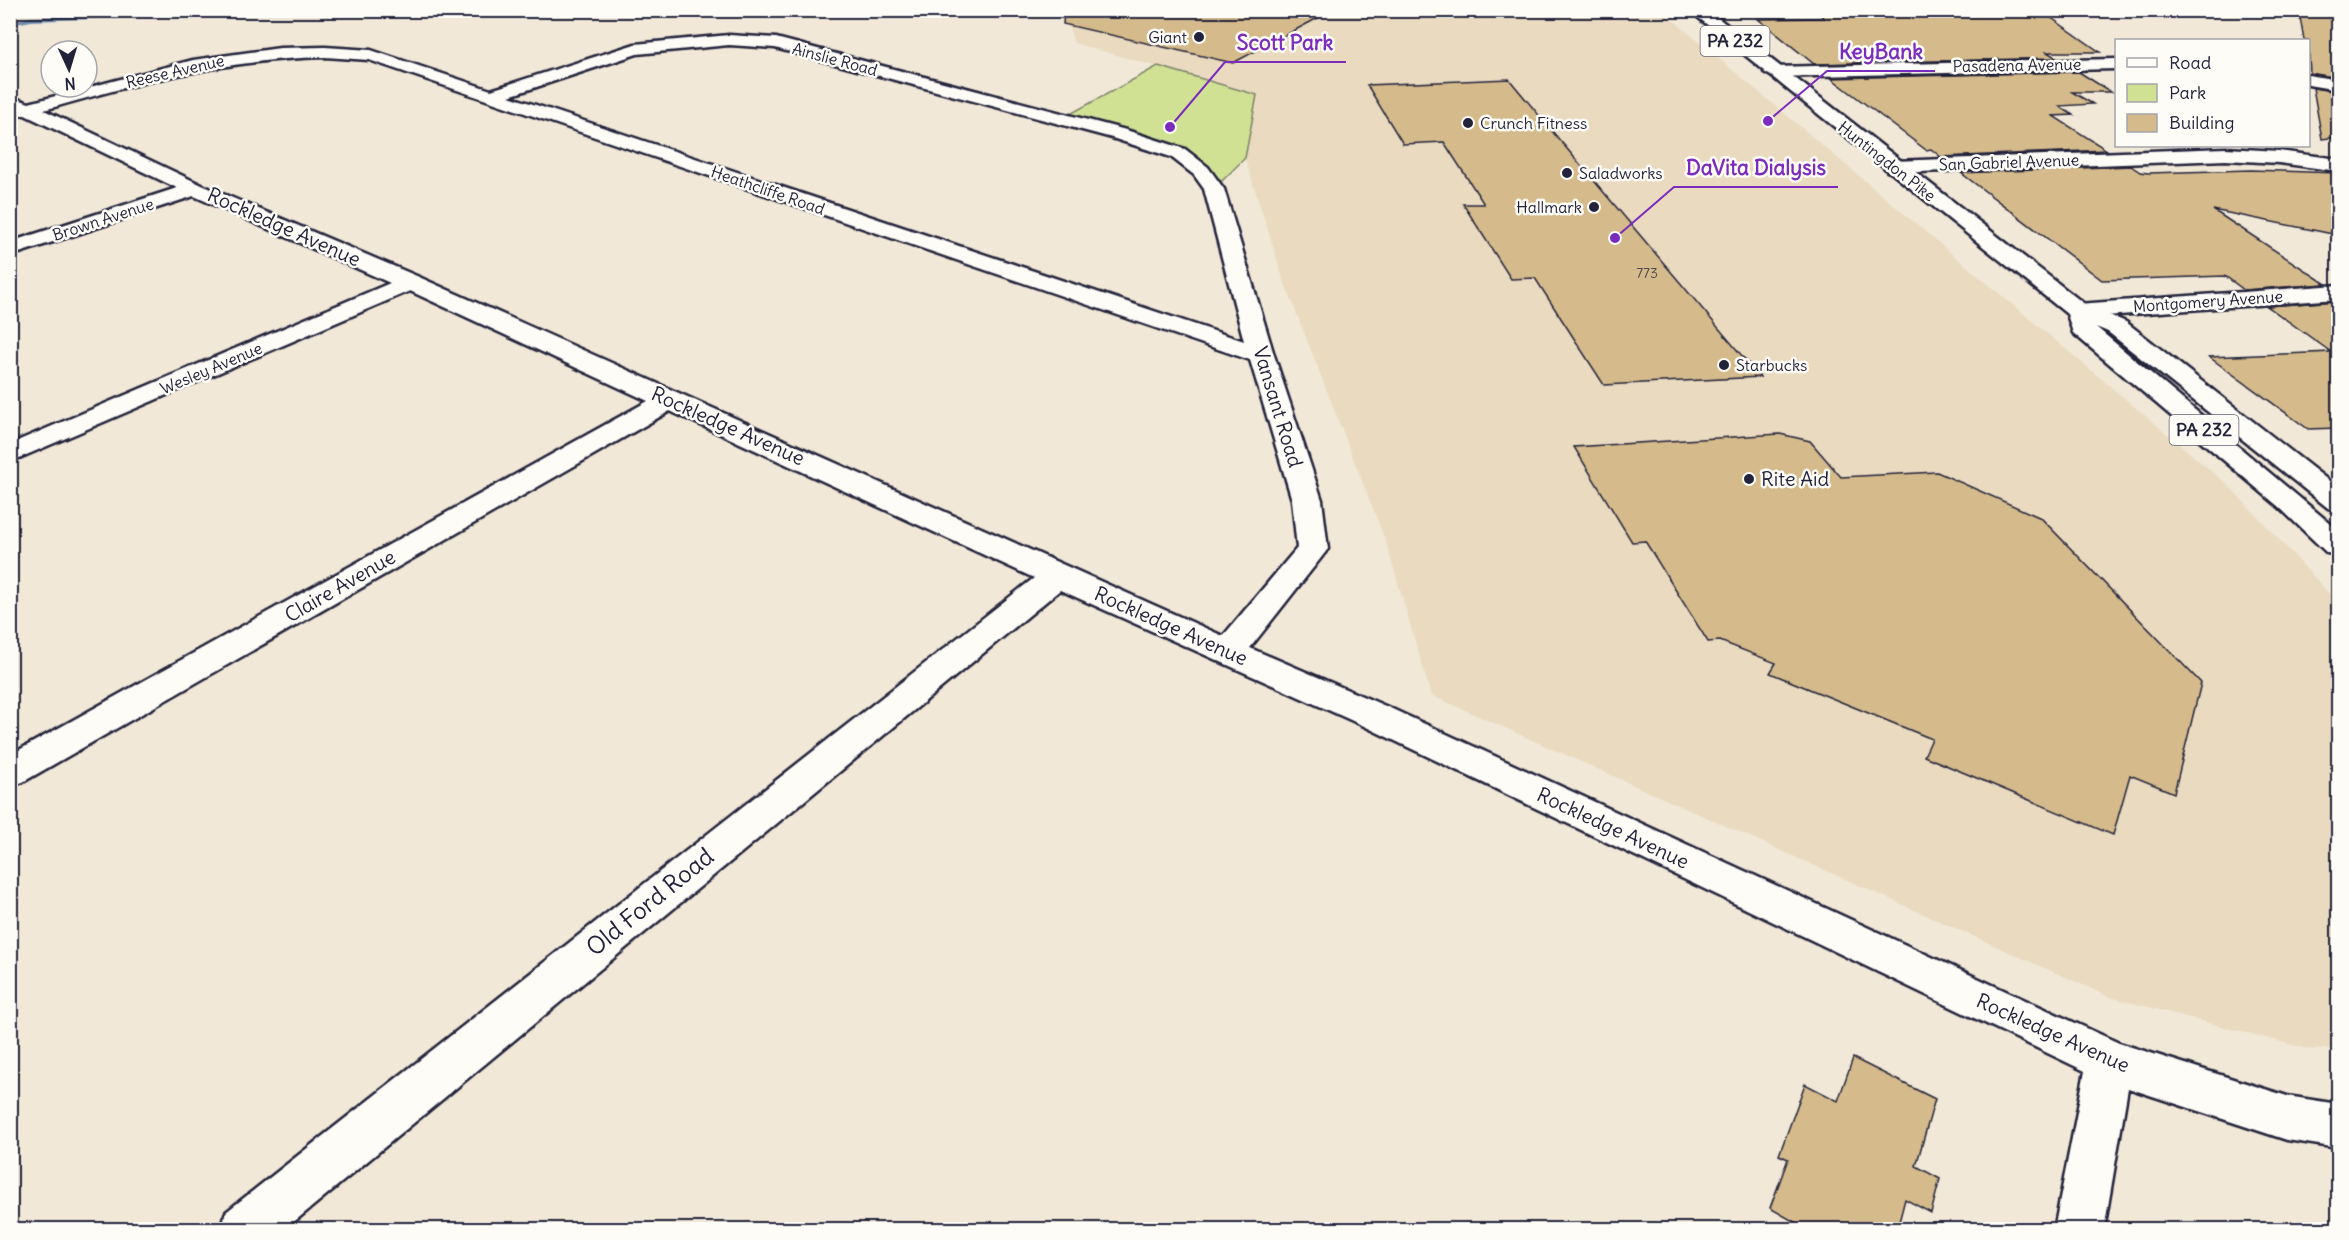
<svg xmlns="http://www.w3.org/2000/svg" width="2349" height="1240" viewBox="0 0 2349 1240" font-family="Delius,sans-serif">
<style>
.built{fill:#e9dac0}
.green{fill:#d1e194;stroke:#7a8268;stroke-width:1.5}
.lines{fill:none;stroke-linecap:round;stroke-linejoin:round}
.stream{fill:#6f8bb0;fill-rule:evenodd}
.building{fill:#d5bb8b;stroke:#22223b;stroke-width:1.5}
.street-casing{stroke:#22223b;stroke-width:5}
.primary-casing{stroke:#22223b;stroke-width:5}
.street{fill:#fdfcf7;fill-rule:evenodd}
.primary{fill:#fdfcf7;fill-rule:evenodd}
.poi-dot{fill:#22223b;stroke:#fdfcf7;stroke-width:2}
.labels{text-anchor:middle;stroke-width:5;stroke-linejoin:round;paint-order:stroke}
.far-number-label{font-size:14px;fill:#4f484f}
.far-poi-label{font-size:16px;fill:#22223b;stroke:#fdfcf7;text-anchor:start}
.far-street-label{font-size:16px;fill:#22223b;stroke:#fdfcf7}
.shield{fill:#fdfcf7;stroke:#646373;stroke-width:1.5}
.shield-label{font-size:18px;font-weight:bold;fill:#22223b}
.street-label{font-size:20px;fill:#22223b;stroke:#fdfcf7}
.poi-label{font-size:20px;fill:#22223b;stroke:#fdfcf7;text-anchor:start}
.near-street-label{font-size:24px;fill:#22223b;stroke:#fdfcf7}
.leader{fill:none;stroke:#7b2cbf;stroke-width:2}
.callout-dot{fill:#7b2cbf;stroke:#fdfcf7;stroke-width:2}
.callout-label{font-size:21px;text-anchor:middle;font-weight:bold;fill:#7b2cbf;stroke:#fdfcf7;stroke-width:5;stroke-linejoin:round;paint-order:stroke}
</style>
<rect width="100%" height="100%" fill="#f1e8d7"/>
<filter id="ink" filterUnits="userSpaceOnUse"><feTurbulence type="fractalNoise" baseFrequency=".0167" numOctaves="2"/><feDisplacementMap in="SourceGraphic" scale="12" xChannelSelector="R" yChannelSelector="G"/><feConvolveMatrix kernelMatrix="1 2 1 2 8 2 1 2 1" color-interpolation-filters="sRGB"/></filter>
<g filter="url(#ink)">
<!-- built -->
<path class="built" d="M1064 11H1662L2229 486 2338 603V1048L2312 1050 2110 997 1431 695 1386 542 1284 281 1245 158 1257 95 1074 43Z"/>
<!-- green -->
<path class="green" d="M1158 66 1257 95 1245 158 1214 189 1178 153 1061 119Z"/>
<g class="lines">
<!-- stream -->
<path class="stream" d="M273 10H355L31 21 10 25V21L31 17Z"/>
</g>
<!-- building -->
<path class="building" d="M1064 10H1333L1233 63 1063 24Z
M1815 10H2040L2100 52H2047L2057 58 1814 64 1758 19 1824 18Z
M2299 12 2338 17V78L2310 73 2308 40H2304Z
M2079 72 2111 92H2072L2093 104 2059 106 2073 115 2053 116 2107 150 1941 157 1931 149 1926 150 1831 78Z
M1509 79 1557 137 1760 377 1604 385 1535 278 1511 279 1463 204H1484L1444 142 1403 144 1367 85Z
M2313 88 2338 92V137L2322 139Z
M2131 166 2140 172 2148 173 2251 170 2338 173V235L2213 210 2326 284 2244 290 2225 276 2102 280 1961 173Z
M2338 301V428L2308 429 2209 357 2331 352 2267 306Z
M1780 434 1810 441 1841 477 1937 472 2041 518 2201 683 2174 793 2130 775 2113 835 1924 756 1932 739 1770 673 1776 663 1720 641 1708 642 1645 541 1632 542 1574 447Z
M1853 1058 1935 1099 1916 1166 1940 1179 1931 1213 1905 1199 1897 1230H1809L1770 1208 1788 1159 1779 1155 1805 1084 1838 1101Z"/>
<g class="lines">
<!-- street casing -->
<g class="street-casing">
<path id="street" d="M729 35 776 38 1126 130 1185 149 1208 167 1224 189 1274 355 1322 500 1328 549 1250 648 1390 708 2119 1043 2287 1096 2338 1104V1148L2287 1140 2128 1088 2104 1230H2054L2085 1071 1364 726 1060 590 284 1230H219L226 1212 1034 578 670 411 23 782 10 786V755L648 401 410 291 10 462V444L390 283 194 196 10 256V242L177 188 25 115H13L11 111 10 96 29 103 193 60 280 48 325 47 371 50 491 90 635 44ZM729 45 775 48 1112 138 1171 157 1194 175 1204 189 1244 341 509 96 637 54ZM325 57 369 60 1250 360 1292 500 1297 548 1223 636 419 277 202 185 44 110C137 83 227 59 325 57Z
M2116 59V69L1773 77 1764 72 1773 67Z
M2308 75 2338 80V90L2308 85Z
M2226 148 2279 151 2338 159V171L2279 163 2226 160 1894 173 1887 171 1884 167 1887 163 1894 161Z
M2338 285V299L2078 318 2069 316 2066 311 2069 306 2078 304Z"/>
</g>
<!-- primary casing -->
<g class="primary-casing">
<path id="primary" d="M1689 10H1708L2087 306 2126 322 2338 488V511L2328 508 2108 332 2096 327 2338 530V555L2327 553 2279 507 2073 333 2067 314Z"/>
</g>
<!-- street -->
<use href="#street" class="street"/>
<!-- primary -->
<use href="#primary" class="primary"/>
</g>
</g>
<!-- markers -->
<g class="poi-dot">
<circle cx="1199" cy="37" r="6"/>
<circle cx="1468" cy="123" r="6"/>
<circle cx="1567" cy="173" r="6"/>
<circle cx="1594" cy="207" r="6"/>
<circle cx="1724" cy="365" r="6"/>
<circle cx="1749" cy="479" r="6"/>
</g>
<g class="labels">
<!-- far-number labels -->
<g class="far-number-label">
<text x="1647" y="278">773</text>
</g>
<!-- far-poi labels -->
<g class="far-poi-label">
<text x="1187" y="43" text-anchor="end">Giant</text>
<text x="1480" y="129">Crunch Fitness</text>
<text x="1579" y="179">Saladworks</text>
<text x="1582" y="213" text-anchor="end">Hallmark</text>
<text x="1736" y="371">Starbucks</text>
</g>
<!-- far-street labels -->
<g class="far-street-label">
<text transform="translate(835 59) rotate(15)" y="6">Ainslie Road</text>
<text transform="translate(2017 65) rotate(-1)" y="6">Pasadena Avenue</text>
<text transform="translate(175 71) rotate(-13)" y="6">Reese Avenue</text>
<text transform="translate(1887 161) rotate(38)" y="6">Huntingdon Pike</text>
<text transform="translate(2009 162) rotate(-2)" y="6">San Gabriel Avenue</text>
<text transform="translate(768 190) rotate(19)" y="6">Heathcliffe Road</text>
<text transform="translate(103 219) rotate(-18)" y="6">Brown Avenue</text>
<text transform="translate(2208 301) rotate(-4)" y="6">Montgomery Avenue</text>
<text transform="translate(211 368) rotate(-23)" y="6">Wesley Avenue</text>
</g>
<!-- shield labels -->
<g class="shield">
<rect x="1700.5" y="26" width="69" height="30" rx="4.5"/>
<rect x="2169.5" y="415" width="69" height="30" rx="4.5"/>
</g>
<g class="shield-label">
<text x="1735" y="47">PA 232</text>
<text x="2204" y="436">PA 232</text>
</g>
<!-- street labels -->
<g class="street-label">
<text transform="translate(284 227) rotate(24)" y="7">Rockledge Avenue</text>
<text transform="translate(1278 407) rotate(73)" y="7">Vansant Road</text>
<text transform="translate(728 426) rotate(24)" y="7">Rockledge Avenue</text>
<text transform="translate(340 586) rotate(-30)" y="7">Claire Avenue</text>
<text transform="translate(1171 626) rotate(24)" y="7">Rockledge Avenue</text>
<text transform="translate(1613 828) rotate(25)" y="7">Rockledge Avenue</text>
<text transform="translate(2053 1033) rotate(24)" y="7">Rockledge Avenue</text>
</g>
<!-- poi labels -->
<g class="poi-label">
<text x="1761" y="486">Rite Aid</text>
</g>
<!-- near-street labels -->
<g class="near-street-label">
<text transform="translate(650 902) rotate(-39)" y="8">Old Ford Road</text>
</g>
</g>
<!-- callouts -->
<path class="leader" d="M1170 127L1225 62H1346M1768 121L1827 71H1935M1615 238L1674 187H1838"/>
<g class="callout-dot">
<circle cx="1170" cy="127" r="6"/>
<circle cx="1768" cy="121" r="6"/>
<circle cx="1615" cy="238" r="6"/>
</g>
<g class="callout-label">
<text x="1285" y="50">Scott Park</text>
<text x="1881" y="59">KeyBank</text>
<text x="1756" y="175">DaVita Dialysis</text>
</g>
<!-- margin -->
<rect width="2349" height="1240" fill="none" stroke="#fdfcf7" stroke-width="36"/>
<rect x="18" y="18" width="2313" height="1204" fill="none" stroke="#22223b" stroke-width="2" filter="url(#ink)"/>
<!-- legend -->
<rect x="2115" y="39" width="195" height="108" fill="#fdfcf7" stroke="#a5a5ac" stroke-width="1.5"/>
<rect x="2127" y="58" width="30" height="9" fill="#fdfcf7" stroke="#a5a5ac" stroke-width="1.5"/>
<text x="2169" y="69" font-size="18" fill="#22223b">Road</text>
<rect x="2127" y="84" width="30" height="18" fill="#d1e194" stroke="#a5a5ac" stroke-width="1.5"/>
<text x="2169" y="99" font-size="18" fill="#22223b">Park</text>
<rect x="2127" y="114" width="30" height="18" fill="#d5bb8b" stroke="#a5a5ac" stroke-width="1.5"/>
<text x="2169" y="129" font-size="18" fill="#22223b">Building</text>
<!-- north arrow -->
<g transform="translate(69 69) rotate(176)"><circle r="28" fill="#fdfcf7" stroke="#a5a5ac" stroke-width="1.5"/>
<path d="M0-4.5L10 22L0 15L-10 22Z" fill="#22223b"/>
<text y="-9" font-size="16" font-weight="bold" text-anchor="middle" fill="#22223b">N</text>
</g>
</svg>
